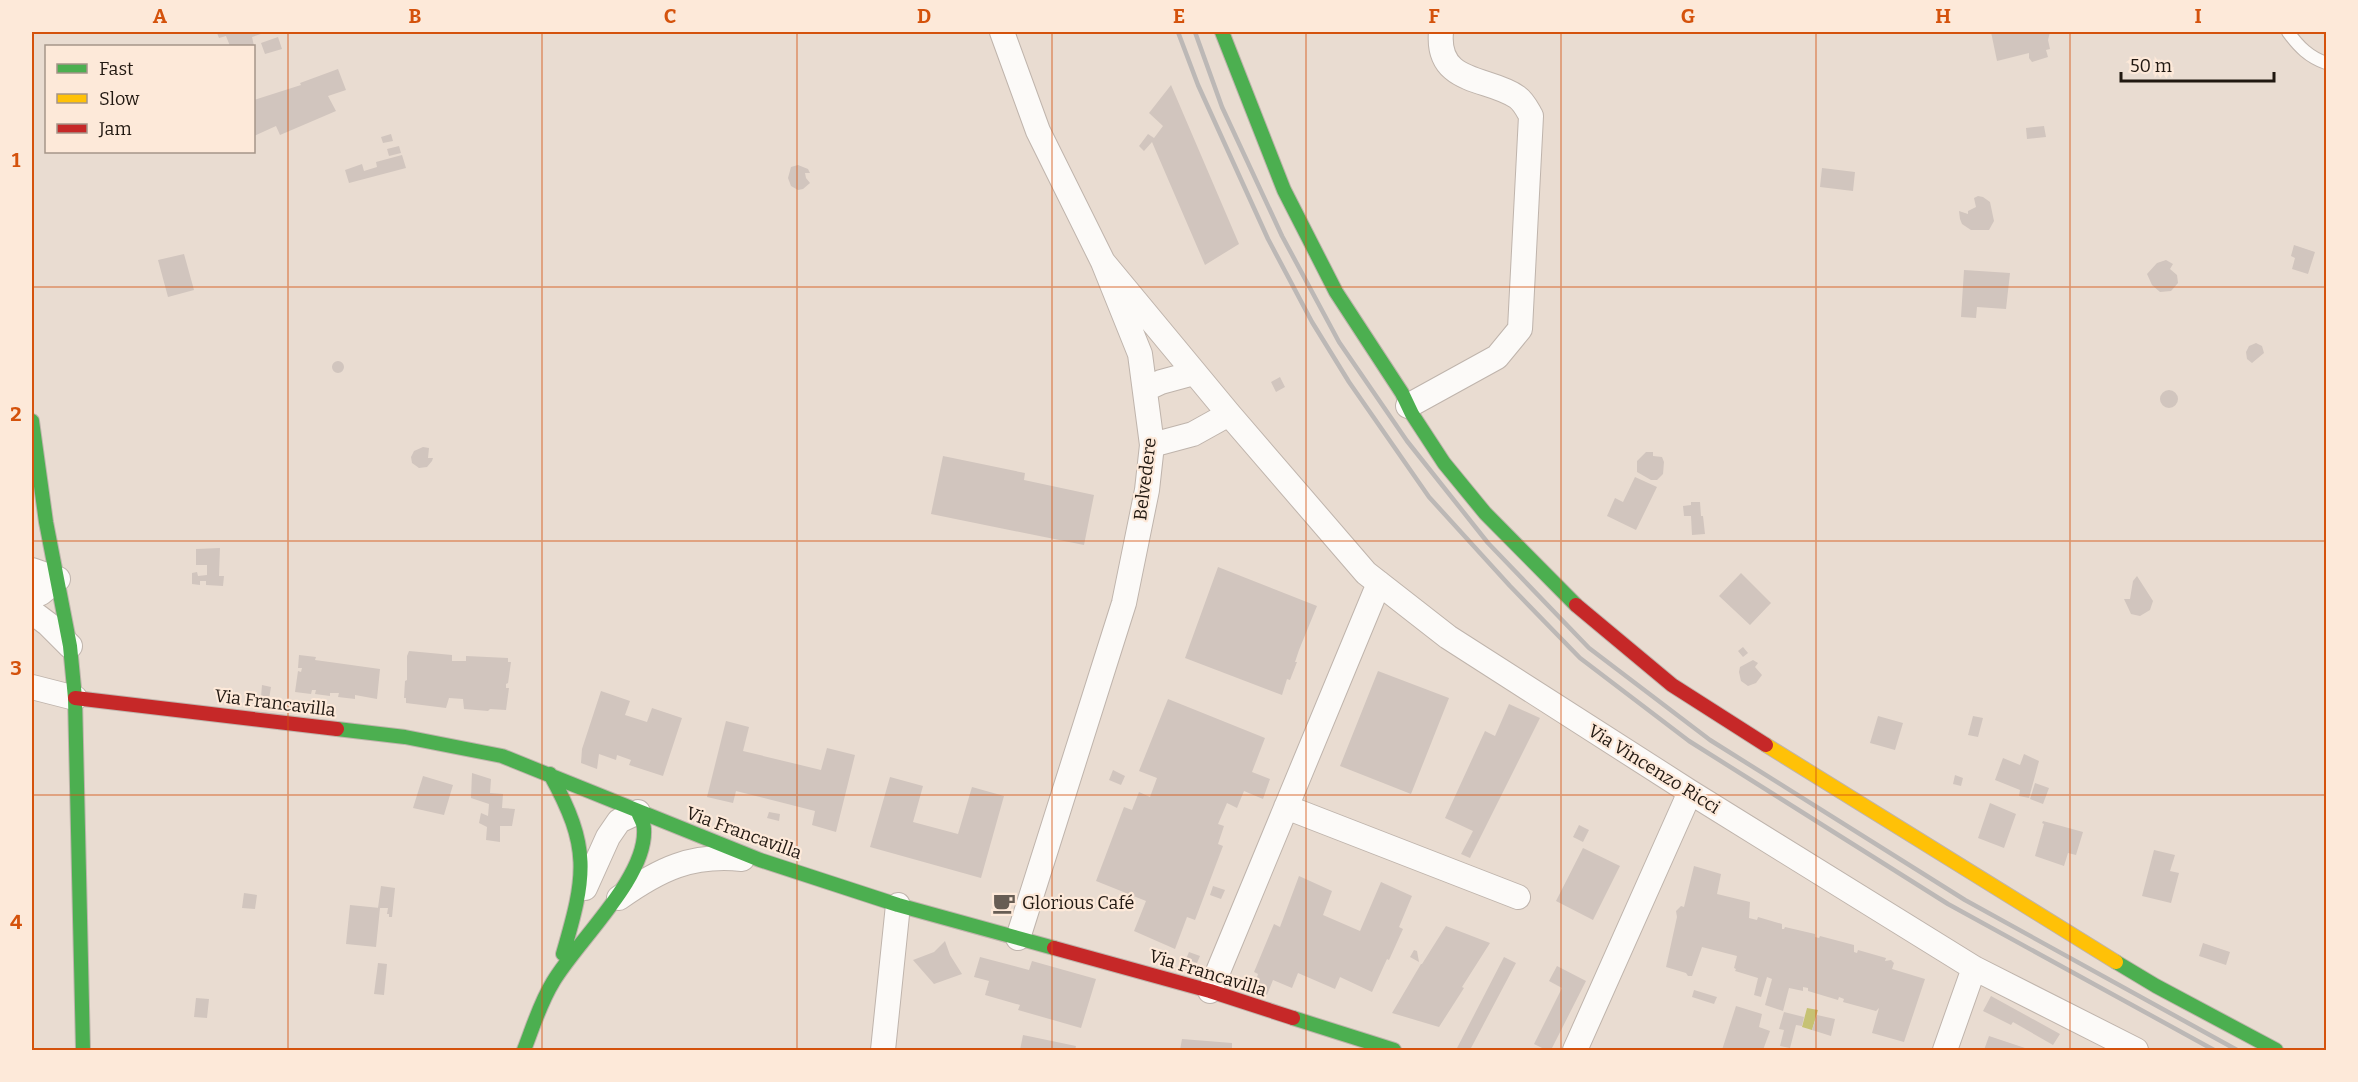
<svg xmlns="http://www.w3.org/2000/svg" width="2358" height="1082" viewBox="0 0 2358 1082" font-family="Bitter,serif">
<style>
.water{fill:#c6c274}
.building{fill:#d1c5be}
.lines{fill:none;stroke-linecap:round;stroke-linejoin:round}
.lane-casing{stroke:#bfb4ac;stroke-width:14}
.street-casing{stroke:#bfb4ac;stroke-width:26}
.fast-casing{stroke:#bfb4ac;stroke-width:16}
.slow-casing{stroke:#bfb4ac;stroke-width:16}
.jam-casing{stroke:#bfb4ac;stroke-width:16}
.lane{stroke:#fcfaf8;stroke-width:12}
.street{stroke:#fcfaf8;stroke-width:24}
.fast{stroke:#4caf50;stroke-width:14}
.slow{stroke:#ffc107;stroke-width:14}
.jam{stroke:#c62828;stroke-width:14}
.rail{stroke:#bcb8b6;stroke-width:4.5}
.grid{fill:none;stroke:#d4520c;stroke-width:1.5;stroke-opacity:0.55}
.labels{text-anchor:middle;stroke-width:4.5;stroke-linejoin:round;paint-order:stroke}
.street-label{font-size:18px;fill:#211811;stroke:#fde9d9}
.poi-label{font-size:18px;fill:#211811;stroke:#fde9d9;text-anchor:start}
.neatline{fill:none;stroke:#d4520c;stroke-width:2}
.grid-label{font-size:20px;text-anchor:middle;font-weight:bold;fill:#d4520c}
</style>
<rect width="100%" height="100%" fill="#e9dcd1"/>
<!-- water -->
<path class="water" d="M1807 1008 1818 1010 1812 1030 1802 1027Z"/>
<!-- building -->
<path class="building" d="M221 32H267L252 37 254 46H230L226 36 219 38 217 33Z
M1991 32H2050L2048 40 2050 49 2046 50 2048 57 2032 62 2029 58V53L1997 61Z
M278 37 282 49 265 54 261 43Z
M338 69 346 90 328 96 336 111 280 135 276 126 254 136V100L301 85 300 83Z
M1171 85 1239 244 1205 265 1152 142 1144 151 1139 146 1148 134 1154 138 1163 126 1149 113Z
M2044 126 2046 137 2027 139 2026 128Z
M391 134 393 141 383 143 381 137Z
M399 146 401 153 389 156 387 149Z
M402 155 406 168 349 183 345 170 362 164 364 171 377 167 376 162Z
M798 165 808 169 810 173H805L806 178 810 183 803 189 798 190 791 186 788 178 791 167Z
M1822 168 1855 172 1853 191 1820 187Z
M1978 196 1983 197 1990 202 1994 221 1989 230H1971L1962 224 1960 219 1959 211 1968 214V211L1976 207 1974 198Z
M2294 245 2315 252 2308 274 2292 269 2295 258 2291 256Z
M184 254 194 290 168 297 158 260Z
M2166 260 2173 264 2170 269 2177 275 2178 283 2171 291 2160 292 2152 285 2147 274 2157 263Z
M1964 270 2010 273 2006 309 1977 307 1976 318 1961 317Z
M2256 343 2262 346 2264 353 2252 363 2247 359 2246 352 2249 346Z
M332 367a6 6 0 1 1 12 0a6 6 0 1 1-12 0Z
M1280 377 1285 387 1276 392 1271 382Z
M2160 399a9 9 0 1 1 18 0a9 9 0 1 1-18 0Z
M423 447 429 448 428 458H433L432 461 427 467 419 468 412 463 411 457 414 451Z
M1646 452H1653V456L1662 457 1664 462 1663 474 1657 480H1651L1637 472V461Z
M943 456 1025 473 1024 480 1094 495 1084 545 931 514Z
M1635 477 1657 487 1636 530 1607 516 1615 498 1623 502Z
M1691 502H1700L1701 516H1703L1705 534 1692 535 1691 516H1684L1683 506 1691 505Z
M220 548 219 576H224L223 586 206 585V581H200V585L192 584V573L197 572 198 576 207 575V565H196V549Z
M1218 567 1317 606 1299 650 1295 662H1297L1290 680 1287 679 1282 695 1185 658Z
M1741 573 1771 603 1750 625 1719 596Z
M2137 576 2153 601 2150 610 2140 616 2131 614 2124 599H2130L2133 581Z
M1743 647 1748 653 1743 657 1738 651Z
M409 651 452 655V661H466V656L508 658V662H511L508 683 506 684V688H509L506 710 490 709 488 711 464 709 463 699 449 698 446 708 406 703V698H404L405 681 407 680V656Z
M299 655 316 657 315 660 380 669 377 699 355 695V699L338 697 339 693H330V696L315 694 316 690H312L311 694 295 692 298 671 301 672 302 668H298Z
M1753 660 1758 663 1755 667 1762 675 1756 683 1748 686 1741 681 1739 672 1740 667Z
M1378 671 1449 698 1411 794 1340 766Z
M262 685 271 687 269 699 261 697Z
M601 691 630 701 625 715 647 722 652 708 682 718 663 776 629 765 631 760 617 755 616 760 599 754 597 769 581 763 582 749Z
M1168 699 1265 738 1252 772 1270 779 1263 799 1244 791 1237 808 1227 803 1218 824 1224 826 1218 844 1223 846 1195 920 1187 917 1175 949 1134 931 1146 901 1096 881 1124 807 1132 810 1139 792 1150 797 1157 778 1139 771Z
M1509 704 1540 718 1470 858 1461 854 1473 831 1445 818 1485 731 1495 736Z
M1878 716 1903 723 1895 750 1870 743Z
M1973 716 1983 718 1978 737 1968 735Z
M726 721 749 727 743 751 821 770 827 748 855 755 836 832 812 825 815 811 736 791 733 803 707 797Z
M2024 754 2039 761 2029 798 2019 796 2020 790 1995 780 2003 758 2020 765Z
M1113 770 1125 776 1121 785 1109 780Z
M472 773 491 779 490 793 503 794 502 808 515 809 512 826H500V842L486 840 487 827 479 823 481 813 488 816 489 804 471 798Z
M1955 775 1963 778 1961 786 1953 784Z
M423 776 453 785 444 815 413 808Z
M890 777 923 786 913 822 958 834 972 787 1004 796 981 878 870 847Z
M2035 783 2049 788 2043 804 2030 799Z
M1990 803 2016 814 2004 848 1978 838Z
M769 812 780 814 779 821 767 818Z
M2043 821 2083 832 2076 855 2068 853 2064 866 2035 856 2044 824 2042 823Z
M1579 825 1589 830 1583 842 1573 837Z
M1583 848 1620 866 1593 920 1556 901Z
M2154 850 2175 855 2170 871 2179 873 2171 903 2142 896Z
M1694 866 1721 874 1717 894 1750 902 1749 918 1757 920 1758 917 1782 924V929H1784L1785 927 1815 934V937L1819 938 1820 936 1854 945V952L1857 953 1858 950 1886 958 1885 961 1891 960 1894 963 1892 969 1925 979 1904 1042 1872 1033 1879 1008 1876 1011 1843 1002 1844 999 1839 997 1838 1000 1808 991V988L1803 987V991L1789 988 1783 1011 1765 1005 1772 979 1767 977 1761 997 1754 995 1758 978 1735 971 1736 969 1734 968 1737 956 1702 947 1692 976H1688L1686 973 1666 967 1677 917 1676 911 1681 906 1684 907Z
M1299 876 1332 891 1323 915 1360 931 1381 882 1412 896 1399 927 1403 929 1389 960 1387 959 1372 992 1340 977 1335 989 1298 973 1292 988 1273 980 1267 995 1253 990 1258 974 1254 972 1274 924 1280 927Z
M381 886 395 888 392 917H389V914H387L388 908H378Z
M1213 886 1225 890 1221 899 1210 895Z
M244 893 257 895 255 909 242 908Z
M350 905 380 908 376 947 346 944Z
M1446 926 1490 943 1462 987 1464 988 1439 1027 1392 1013 1421 964H1422Z
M945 941 950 955 962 974 934 984 913 960 934 952Z
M2203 943 2230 952 2226 965 2199 956Z
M1414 950 1417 951 1419 962 1410 957Z
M1189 952 1200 956 1197 963 1186 959Z
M980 957 1029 970 1032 961 1096 979 1081 1028 1018 1010 1020 1005 985 995 989 981 974 977Z
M1504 957 1516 963 1470 1050H1456Z
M378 963 387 964 384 995 374 994Z
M1557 966 1586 981 1551 1050H1546L1534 1044 1562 988 1549 981Z
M1694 990 1717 997 1714 1004 1692 997Z
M1991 996 2060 1034 2053 1045 2013 1022 2011 1025 1983 1011Z
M196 998 209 999 207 1018 194 1017Z
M1736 1006 1762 1014 1759 1027 1770 1031 1763 1050H1722Z
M1784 1012 1804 1017 1802 1026 1796 1025 1790 1048 1780 1046 1784 1030 1779 1029Z
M1817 1015 1835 1019 1831 1036 1812 1030Z
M1023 1035 1076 1046 1075 1050H1020Z
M1989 1036 2031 1050H1984Z
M1182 1039 1232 1043V1050H1180Z"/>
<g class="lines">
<!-- lane casing -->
<g class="lane-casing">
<path id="lane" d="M2288 32C2299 47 2309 57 2326 63"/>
</g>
<!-- street casing -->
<g class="street-casing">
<path id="street" d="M1002 32 1038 131 1103 262 1140 354 1152 445 1147 490 1124 603 1018 938
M1103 262 1229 414 1366 573 1448 637 1690 792 1974 968 2136 1050
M1146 389 1161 382 1194 373
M1408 406 1497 357 1520 329 1531 116C1527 109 1524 102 1517 97 1489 77 1436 85 1441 32
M1152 445 1193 434 1229 414
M32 570 58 579
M32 596 41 593 58 579
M32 612 48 624 70 646
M32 687 75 698
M1286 807 1518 897
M585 888 608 837 619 821 638 812
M619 898C660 869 691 854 742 859
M1210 991 1379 583
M883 1050 898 905
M1575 1050 1690 792
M1945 1050 1974 968"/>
</g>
<!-- fast casing -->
<g class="fast-casing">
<path id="fast" d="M1222 32 1284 190 1336 292 1402 393 1412 414 1444 463 1485 513 1576 605
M32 421 46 522 70 646 75 698 83 1050
M337 729 405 737 502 756 760 860 898 905 1054 948
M550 774C591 848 586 875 563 954
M2116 962 2156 986 2276 1050
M1293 1018 1394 1050
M524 1050C533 1027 540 1003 553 982 577 941 647 878 644 829 644 823 640 818 638 812"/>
</g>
<!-- slow casing -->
<g class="slow-casing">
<path id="slow" d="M1766 745 2116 962"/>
</g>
<!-- jam casing -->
<g class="jam-casing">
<path id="jam" d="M1576 605 1672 685 1766 745
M75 698 337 729
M1054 948 1210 991 1293 1018"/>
</g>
<!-- lane -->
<use href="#lane" class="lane"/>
<!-- street -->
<use href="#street" class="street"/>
<!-- fast -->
<use href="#fast" class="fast"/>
<!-- slow -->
<use href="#slow" class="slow"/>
<!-- jam -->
<use href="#jam" class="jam"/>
<!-- rail -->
<path class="rail" d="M1178 32 1198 85 1268 239 1312 322 1349 382 1429 497 1510 586 1580 658 1689 741 1948 904 2214 1050
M1195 32 1222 107 1282 236 1339 342 1407 441 1488 543 1589 648 1710 740 1965 900 2237 1050"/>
</g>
<!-- grid -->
<path class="grid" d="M288 32V1050M542 32V1050M797 32V1050M1052 32V1050M1306 32V1050M1561 32V1050M1816 32V1050M2070 32V1050M32 287H2326M32 541H2326M32 795H2326"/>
<!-- icons -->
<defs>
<g id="cafe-bare" transform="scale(1.8)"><path d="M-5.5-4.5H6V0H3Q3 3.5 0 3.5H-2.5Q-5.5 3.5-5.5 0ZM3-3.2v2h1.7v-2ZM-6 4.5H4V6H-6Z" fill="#675d54" stroke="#fde9d9" stroke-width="2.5" paint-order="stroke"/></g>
</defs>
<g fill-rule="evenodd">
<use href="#cafe-bare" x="1004" y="903"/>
</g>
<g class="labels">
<!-- street labels -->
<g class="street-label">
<text transform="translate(1145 479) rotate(-83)" y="6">Belvedere</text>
<text transform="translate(275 703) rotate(7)" y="6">Via Francavilla</text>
<text transform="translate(1654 769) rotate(32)" y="6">Via Vincenzo Ricci</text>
<text transform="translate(744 833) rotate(20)" y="6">Via Francavilla</text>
<text transform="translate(1208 973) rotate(17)" y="6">Via Francavilla</text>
</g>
<!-- poi labels -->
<g class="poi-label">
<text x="1022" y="909">Glorious Café</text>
</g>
</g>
<!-- border -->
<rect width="2358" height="1082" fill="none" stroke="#fde9d9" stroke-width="66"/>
<!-- legend -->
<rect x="45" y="45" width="210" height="108" fill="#fde9d9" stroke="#a59589" stroke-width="1.5"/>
<rect x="57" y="64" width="30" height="9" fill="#4caf50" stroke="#a59589" stroke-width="1.5"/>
<text x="99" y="75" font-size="18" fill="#211811">Fast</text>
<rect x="57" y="94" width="30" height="9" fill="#ffc107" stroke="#a59589" stroke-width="1.5"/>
<text x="99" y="105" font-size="18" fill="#211811">Slow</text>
<rect x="57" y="124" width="30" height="9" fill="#c62828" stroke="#a59589" stroke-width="1.5"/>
<text x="99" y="135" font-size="18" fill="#211811">Jam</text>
<!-- scale -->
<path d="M2121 72v9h153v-9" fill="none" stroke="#211811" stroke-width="3"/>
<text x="2130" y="72" font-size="18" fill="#211811" stroke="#fde9d9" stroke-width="4.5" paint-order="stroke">50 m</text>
<rect x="33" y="33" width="2292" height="1016" class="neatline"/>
<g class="grid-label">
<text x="160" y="23">A</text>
<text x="415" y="23">B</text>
<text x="670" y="23">C</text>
<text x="924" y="23">D</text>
<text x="1179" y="23">E</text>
<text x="1434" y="23">F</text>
<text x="1688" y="23">G</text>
<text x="1943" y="23">H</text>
<text x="2198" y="23">I</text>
<text x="16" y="167">1</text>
<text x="16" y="421">2</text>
<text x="16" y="675">3</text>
<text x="16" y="929">4</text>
</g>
</svg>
